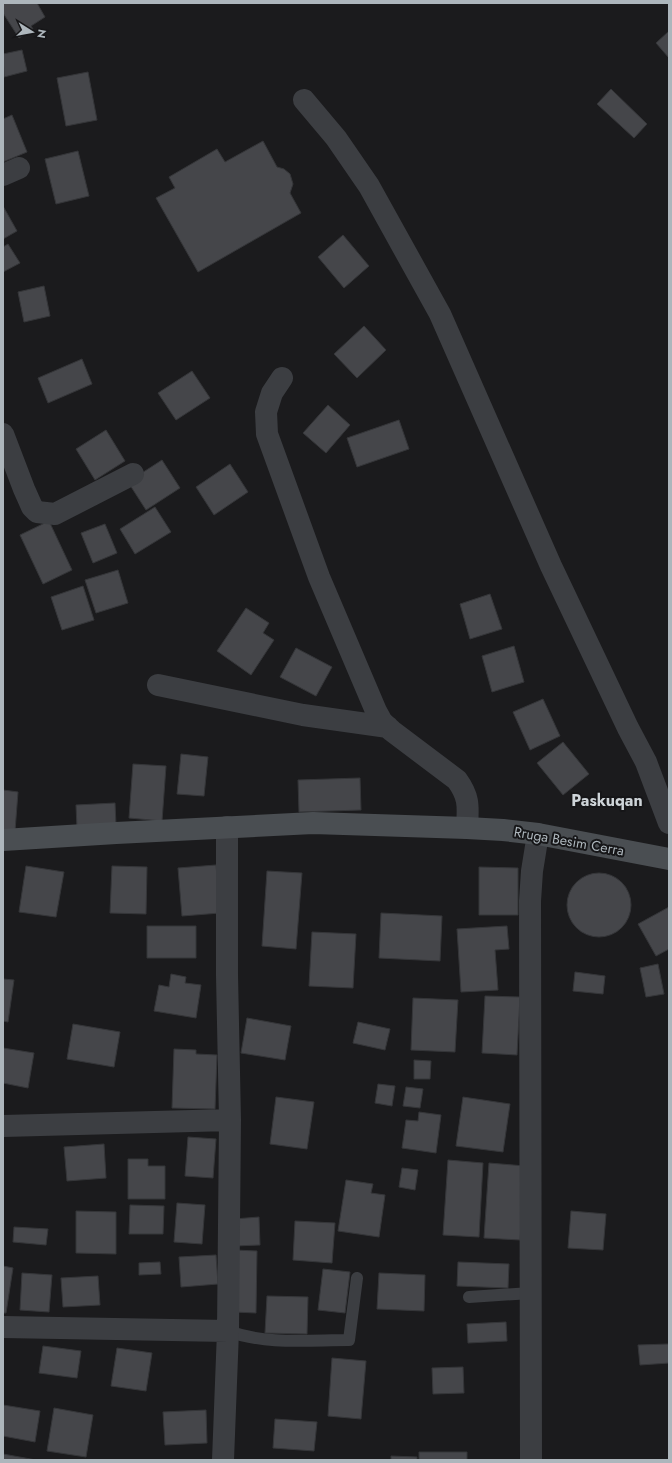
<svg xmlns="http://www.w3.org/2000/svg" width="672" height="1463" viewBox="0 0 672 1463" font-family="Jost,sans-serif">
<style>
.building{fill:#45464a;stroke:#353639}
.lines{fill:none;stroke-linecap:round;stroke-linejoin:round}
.lane{stroke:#3c3e42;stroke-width:12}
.street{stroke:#3c3e42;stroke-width:22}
.secondary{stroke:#4a4e52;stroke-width:22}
.labels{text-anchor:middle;stroke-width:4;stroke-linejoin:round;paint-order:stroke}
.street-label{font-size:14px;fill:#adb6bc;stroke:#161618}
.quarter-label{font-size:16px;font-weight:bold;fill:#ced4d8;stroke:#161618}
</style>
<rect width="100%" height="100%" fill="#1b1b1d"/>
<!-- building -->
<path class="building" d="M3 3H37L45 17 31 26 33 29 19 38 3 13Z
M669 31V58L656 43Z
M22 50 27 71 4 77 3 54Z
M88 72 97 120 66 126 57 78Z
M611 89 647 124 634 138 597 104Z
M12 115 27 152 3 162V119Z
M263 141 277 167 284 169 290 174 293 184 290 193 301 213 198 272 156 198 175 188 169 177 217 149 225 162Z
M78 151 89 196 56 204 45 159Z
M3 206 17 231 3 239Z
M343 235 369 266 344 288 318 257Z
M8 244 20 263 3 272V247Z
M44 286 50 316 24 322 18 292Z
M364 326 386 350 357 378 334 354Z
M82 359 92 384 48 403 38 378Z
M192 371 210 398 176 420 158 393Z
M328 405 350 425 326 453 303 433Z
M399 420 409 449 357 467 347 438Z
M106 430 125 461 95 480 76 449Z
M162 460 180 488 146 510 128 482Z
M230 464 248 492 214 515 196 487Z
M155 507 171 532 135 554 120 529Z
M49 521 72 570 43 584 20 535Z
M105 524 117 553 93 563 81 533Z
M118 570 128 603 96 613 85 580Z
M83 586 94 620 62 630 51 597Z
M490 594 502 629 470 639 460 604Z
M246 608 269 623 263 633 274 640 251 675 217 651Z
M514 646 524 682 492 692 482 656Z
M296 648 332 667 316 696 280 677Z
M543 699 560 736 530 750 513 712Z
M563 742 589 774 563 795 537 763Z
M181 754 208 757 204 796 177 794Z
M133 764 166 766 162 821 129 818Z
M360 778 361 810 299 812 298 780Z
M3 790 18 792 15 831 3 830Z
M115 803 116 825 77 828 76 805Z
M216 865 220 913 182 916 178 868Z
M26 866 64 872 56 917 19 912Z
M112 866 147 867 146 914 110 913Z
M479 867 518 868V915H479Z
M267 871 302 873 296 949 262 946Z
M567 905a32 32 0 1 1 64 0a32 32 0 1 1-64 0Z
M669 907V949L656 956 638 924Z
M381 913 442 916 440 961 379 958Z
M147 926H196V958H147Z
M507 926 509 949 495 950 498 990 461 992 457 929Z
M312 932 356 934 353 988 309 986Z
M658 964 664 994 646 997 640 968Z
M575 972 605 976 603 994 573 991Z
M171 974 186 977 185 983 201 985 196 1018 154 1011 159 985 169 987Z
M3 979 14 980 8 1022 3 1021Z
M485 996 520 997 517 1055 482 1053Z
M413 998 458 1000 455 1052 411 1050Z
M247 1018 291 1026 285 1060 241 1053Z
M358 1022 390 1029 385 1050 353 1043Z
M73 1024 120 1032 114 1067 67 1059Z
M3 1048 34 1053 28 1088 3 1083Z
M174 1049 196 1050V1054L217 1055 215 1109 172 1108Z
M414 1060 431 1061 430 1079H414Z
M378 1084 395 1086 392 1106 375 1103Z
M406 1087 423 1089 420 1108 403 1106Z
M276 1097 314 1102 307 1149 270 1144Z
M463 1097 510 1104 503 1152 456 1146Z
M419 1112 441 1115 436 1153 402 1148 406 1120 418 1121Z
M188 1137 216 1139 213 1178 185 1176Z
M104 1144 106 1178 67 1181 64 1147Z
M128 1159H148V1166H165V1199H128Z
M448 1160 483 1163 479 1237 443 1235Z
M489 1163 525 1166 520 1240 484 1238Z
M402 1168 418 1170 415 1190 399 1187Z
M346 1180 373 1184 371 1193 385 1195 379 1237 338 1231Z
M177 1203 205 1205 202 1244 174 1242Z
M130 1205 164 1206 163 1234H129Z
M76 1211 116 1212V1254L76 1253Z
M571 1211 606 1214 603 1250 568 1248Z
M259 1217 260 1245 235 1246 234 1219Z
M295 1221 335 1223 332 1263 293 1260Z
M14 1227 48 1229 46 1245 13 1242Z
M235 1250 257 1251 256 1313 234 1312Z
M216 1255 218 1284 181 1287 179 1257Z
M160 1262 161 1274 139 1275V1263Z
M458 1262 509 1264 508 1288 457 1286Z
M3 1266 13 1268 6 1313H3Z
M323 1269 350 1272 345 1313 318 1310Z
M22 1273 52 1275 49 1312 20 1310Z
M379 1273 425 1275 424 1311 377 1309Z
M98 1276 100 1305 63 1307 61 1278Z
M267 1296 308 1297 307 1334 265 1333Z
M506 1322 507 1341 468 1343 467 1324Z
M669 1344V1363L640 1365 638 1345Z
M43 1346 81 1351 77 1378 39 1373Z
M117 1348 152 1353 146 1391 111 1386Z
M332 1358 366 1361 361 1419 328 1416Z
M463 1367 464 1393 433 1394 432 1368Z
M3 1405 40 1411 35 1442 3 1436Z
M54 1408 93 1415 86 1457 47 1451Z
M206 1410 207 1443 165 1445 163 1412Z
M275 1419 317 1422 314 1451 273 1448Z
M419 1452H467V1460H419Z
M3 1454 36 1460H3Z
M391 1456 417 1457V1460H391Z"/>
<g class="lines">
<!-- lane -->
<path class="lane" d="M469 1297 531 1293
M228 1331C266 1345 309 1340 349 1340L357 1278"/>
<!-- street -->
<path class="street" d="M304 100 336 138 369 186 440 314 551 566 628 728 646 762 669 823
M3 175 19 168
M282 378 272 393 266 412 267 434 319 577 376 711 382 722 392 731 457 780C470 798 468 807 467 828
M3 434 24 489 32 507 37 512 55 514 133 474
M158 685 303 715 388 727
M3 1126 230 1120
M3 1327 228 1331
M223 1460 228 1331 230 1120 227 975V827
M531 1460 530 901 532 871 538 834"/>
<!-- secondary -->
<path class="secondary" d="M3 840 116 833 313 823 467 828 503 830 538 834 669 859"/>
</g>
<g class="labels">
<!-- street labels -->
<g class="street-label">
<text transform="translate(569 841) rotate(10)" y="5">Rruga Besim Cerra</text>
</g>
<!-- quarter labels -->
<g class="quarter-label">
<text x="607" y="806">Paskuqan</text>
</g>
</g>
<!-- border -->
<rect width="672" height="1463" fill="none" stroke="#adb6bc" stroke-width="8"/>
<!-- north arrow -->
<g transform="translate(32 32) rotate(101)" stroke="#161618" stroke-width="3" paint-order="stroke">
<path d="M0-3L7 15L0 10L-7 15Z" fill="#adb6bc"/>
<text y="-6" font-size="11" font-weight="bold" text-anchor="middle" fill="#adb6bc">N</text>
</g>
</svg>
